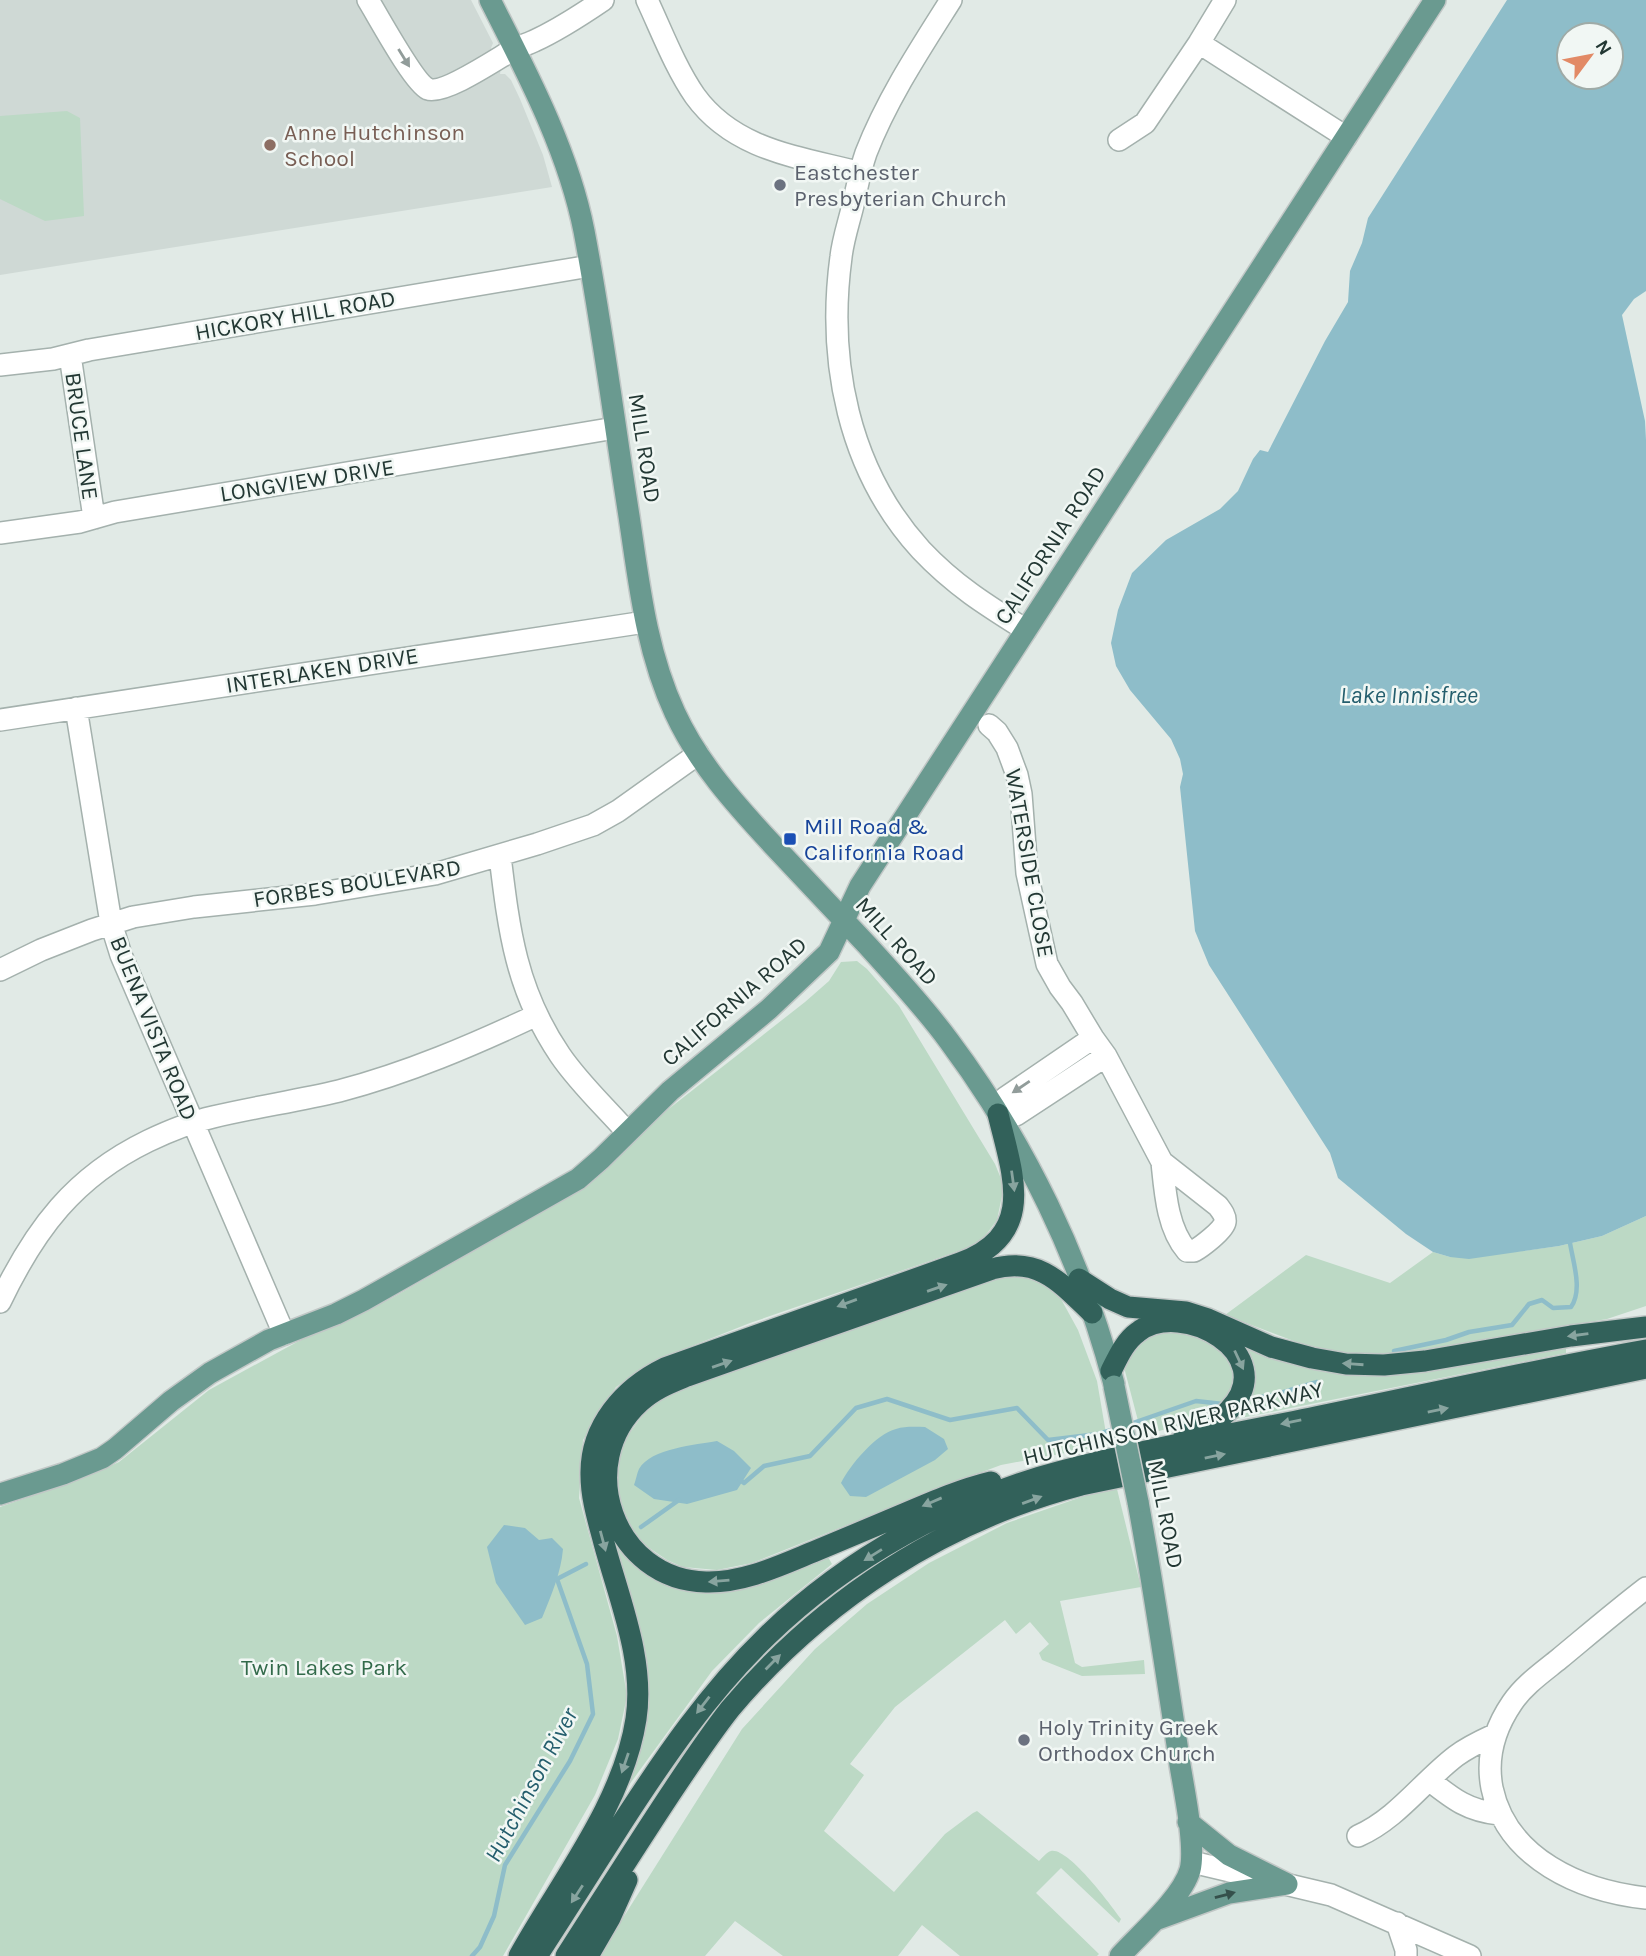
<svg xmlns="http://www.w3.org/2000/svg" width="1646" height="1956" viewBox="0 0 1646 1956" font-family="Karla,sans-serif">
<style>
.built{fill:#cfd9d5}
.green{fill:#bcd9c5}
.water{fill:#8ebdc9;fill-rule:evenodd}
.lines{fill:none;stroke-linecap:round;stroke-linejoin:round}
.stream{stroke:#8ebdc9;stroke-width:4.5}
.minor-casing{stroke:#a4b1ad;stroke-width:24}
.major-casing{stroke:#c1c7c6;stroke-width:24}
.highway-casing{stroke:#c1c7c6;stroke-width:24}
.minor{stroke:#fff;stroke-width:21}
.major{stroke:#6a9a90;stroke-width:21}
.highway{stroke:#32615a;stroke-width:21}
.major-bridge-casing{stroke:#c1c7c6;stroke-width:24;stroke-linecap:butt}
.major-bridge{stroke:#6a9a90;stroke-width:21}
.oneway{fill:#919c9a}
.oneway2{fill:#88a49f}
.oneway3{fill:#35504b}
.education-dot{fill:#8d6e63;stroke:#f1f7f4;stroke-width:2.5}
.worship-dot{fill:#6b7280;stroke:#f1f7f4;stroke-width:2.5}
.transit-dot{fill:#1a4fb4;stroke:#f1f7f4;stroke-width:2.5}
.labels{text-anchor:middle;stroke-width:5;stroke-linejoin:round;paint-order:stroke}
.education-label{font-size:23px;fill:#785e54;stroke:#f1f7f4;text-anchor:start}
.worship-label{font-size:23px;fill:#5b616d;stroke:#f1f7f4;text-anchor:start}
.street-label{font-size:23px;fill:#233834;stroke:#f1f7f4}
.transit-label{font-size:23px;fill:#164399;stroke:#f1f7f4;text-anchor:start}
.park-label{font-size:23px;fill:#326a4a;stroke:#f1f7f4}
.water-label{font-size:24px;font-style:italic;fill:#245e6d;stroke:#f1f7f4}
</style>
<rect width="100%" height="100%" fill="#e1eae6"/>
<!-- built -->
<path class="built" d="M0 0H471L493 43 491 48 501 68 500 74H505L511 80 520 99 543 155 552 187 0 275Z"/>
<!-- green -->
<path class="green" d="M67 111 80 118 84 216 45 221 0 199V116Z
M857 961 867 969 899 1006 995 1164 1004 1186 997 1220 979 1244 750 1323 654 1361 616 1387 583 1440 579 1498 617 1636 627 1696 618 1739 595 1795 503 1956H0V1507L81 1479 119 1462 209 1390 297 1342 392 1298 589 1185 666 1111 805 1002 829 981 841 962Z
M1646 1216V1306L1607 1319 1367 1359 1320 1351 1225 1315 1306 1255 1390 1283 1433 1252 1450 1257 1522 1251 1559 1246 1602 1236Z
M1022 1274 1046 1285 1061 1299 1078 1330 1097 1381 1108 1445 1001 1465 947 1485 752 1563 717 1570 683 1567 667 1560 645 1545 624 1518 615 1481 623 1442 648 1408 673 1389 1003 1276Z
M1177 1329C1214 1337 1221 1341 1238 1375L1219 1411 1197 1420 1142 1436 1125 1371 1127 1353 1150 1333Z
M1232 1340 1312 1368 1566 1346V1353L1226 1421 1252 1393 1254 1376 1248 1355Z
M1116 1485 1141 1587 1060 1601 1075 1663 1082 1667 1144 1660 1145 1674 1082 1676 1042 1660 1039 1653 1049 1644 1030 1622 1016 1634 1005 1620 895 1707 850 1764 864 1775 824 1831 894 1892 945 1834 973 1813 977 1811 1039 1861C1042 1858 1047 1852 1051 1851 1068 1847 1111 1905 1121 1919L1119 1923 1061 1868 1036 1893 1099 1954 1097 1956H960L922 1925 898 1956H783L735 1921 705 1956H599L742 1729 815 1649 867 1604 929 1563 1007 1523Z
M609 1535 685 1588 828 1557 832 1564 759 1623 712 1671 629 1785 625 1783 639 1747Z"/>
<!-- water -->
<path class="water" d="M1507 0H1646V291L1634 299 1622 315 1645 421 1646 440V1216L1602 1236 1559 1246 1469 1259 1450 1257 1433 1252 1406 1234 1338 1178 1330 1153 1209 965 1195 931 1180 787 1183 774 1180 759 1171 739 1130 690 1116 666 1111 643 1118 610 1132 573 1166 540 1220 509 1238 491 1253 459 1260 450 1268 452 1325 341 1348 302 1350 271 1362 243 1368 218ZM1569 35H1611V77H1569Z
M925 1427 944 1439 948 1449 935 1460 866 1497 850 1496 841 1483C850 1465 876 1434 896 1429 905 1426 916 1427 925 1427Z
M717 1441 734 1451 751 1468 737 1490 687 1504 654 1499 634 1485C636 1480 637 1473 639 1469 651 1448 696 1445 717 1441Z
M504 1525 525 1528 539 1540 552 1538 563 1549C561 1573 551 1596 542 1618L525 1625 496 1583 487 1547Z"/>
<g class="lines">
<!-- stream -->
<path class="stream" d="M1394 1351 1446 1340 1469 1332 1512 1325 1529 1304 1542 1300 1553 1308 1571 1307C1583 1290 1573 1262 1570 1243
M1248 1399 1274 1395 1317 1382
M1130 1424 1196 1401 1223 1404
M740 1480 744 1483 764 1466 810 1456 856 1408 887 1399 950 1420 1017 1408 1048 1440 1098 1434 1115 1429
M641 1527 679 1500
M472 1956 480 1947 494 1916 505 1865 570 1761 593 1714 587 1664 557 1579 586 1564"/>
<!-- minor casing -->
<g class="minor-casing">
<path id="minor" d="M368 0C378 16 414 83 428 89 444 95 498 58 514 49 521 46 528 44 534 41 558 30 581 15 603 0
M647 0C662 32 675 67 695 96 735 151 800 157 861 173
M951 0C920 49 887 99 866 153 860 170 857 188 853 205 849 222 843 239 841 257 827 361 848 470 921 550 954 585 986 605 1026 630
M1199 43 1346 137
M1119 140 1145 123 1199 43 1225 0
M70 355 94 518
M0 365 53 359 89 350 590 266
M0 533 80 522 115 512 615 428
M76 708 111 923 121 955 284 1334
M0 720 645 622
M989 725 997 732 1007 748 1017 775 1021 794 1027 873 1047 964 1060 987 1072 1003 1093 1038 1106 1056 1162 1162
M500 856C509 931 516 990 560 1055 579 1083 605 1107 627 1132
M0 970 41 950 92 930 133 917 194 907 315 894 435 874 537 844 593 825 618 811 698 754
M1093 1038 1005 1098 998 1114 1016 1115 1106 1056
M1162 1162 1218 1206C1221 1210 1226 1216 1225 1222 1224 1230 1201 1247 1194 1251H1187C1167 1228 1165 1191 1162 1162Z
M0 1302C35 1229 74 1177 148 1141 169 1131 191 1122 213 1117 255 1107 297 1101 339 1091 408 1073 473 1045 537 1015
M1646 1588C1616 1611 1588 1635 1559 1659 1543 1672 1524 1685 1512 1703 1495 1728 1486 1757 1492 1788 1507 1859 1581 1891 1646 1898
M1429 1780C1453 1799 1468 1811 1499 1814
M1358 1836C1398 1818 1422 1782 1456 1756 1468 1747 1481 1741 1494 1735
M1192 1862 1331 1895 1470 1956
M1397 1923 1406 1950V1956"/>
</g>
<!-- major casing -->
<g class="major-casing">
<path id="major" d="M490 0C527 73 568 150 584 231 602 325 614 421 629 516 639 583 646 651 675 713 698 763 735 804 772 844 804 878 836 912 868 946 896 977 925 1008 949 1041 1025 1143 1082 1261 1114 1384
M0 1494 63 1474 102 1458 115 1449 171 1401 210 1373 269 1340 336 1314 364 1300 578 1179 601 1159 670 1091 769 1009 829 952 860 886 1435 0
M1188 1822 1229 1855 1287 1884
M1158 1919 1229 1893 1287 1884
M1120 1956C1140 1934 1182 1898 1190 1870 1196 1847 1184 1790 1180 1765 1167 1677 1154 1589 1138 1502"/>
</g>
<!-- highway casing -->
<g class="highway-casing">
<path id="highway" d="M1079 1279 1110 1299 1128 1307 1186 1312 1208 1319 1271 1347 1312 1358 1346 1364 1384 1365 1425 1361 1571 1336 1646 1327
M1111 1371C1118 1357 1125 1341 1138 1332 1182 1298 1281 1354 1230 1409 1219 1422 1199 1429 1184 1436
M991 1482C962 1489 934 1501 906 1513 875 1526 844 1539 813 1552 779 1566 743 1583 706 1582 613 1580 573 1463 640 1402 654 1389 670 1383 687 1376L992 1269C1039 1256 1061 1283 1092 1313
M519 1956C560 1882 623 1804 636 1719 645 1660 619 1599 604 1543 598 1520 591 1498 591 1475 590 1426 624 1388 665 1368L960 1263C1037 1234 1013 1176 998 1114
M537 1956C565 1913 592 1870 620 1826 664 1758 708 1693 767 1636 847 1558 954 1499 1062 1471 1144 1449 1228 1435 1311 1418 1423 1395 1534 1370 1646 1350
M566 1956C600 1903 634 1849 669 1796 689 1766 708 1737 730 1709 822 1600 943 1521 1081 1485L1646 1368
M588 1956 610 1918 627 1880"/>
</g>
<!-- minor -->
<use href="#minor" class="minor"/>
<!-- major -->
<use href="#major" class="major"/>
<!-- highway -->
<use href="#highway" class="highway"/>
<!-- major-bridge casing -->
<g class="major-bridge-casing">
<path id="major-bridge" d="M1114 1386 1138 1502"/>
</g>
<!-- major-bridge -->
<use href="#major-bridge" class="major-bridge"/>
</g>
<!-- one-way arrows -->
<defs><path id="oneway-solid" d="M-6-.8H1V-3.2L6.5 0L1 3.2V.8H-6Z" transform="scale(1.75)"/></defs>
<g class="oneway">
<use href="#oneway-solid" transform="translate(404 58) rotate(58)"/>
<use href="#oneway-solid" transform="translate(1021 1087) rotate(146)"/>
</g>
<g class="oneway2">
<use href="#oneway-solid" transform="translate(1013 1181) rotate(82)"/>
<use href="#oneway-solid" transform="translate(937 1288) rotate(-19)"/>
<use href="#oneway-solid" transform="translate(847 1303) rotate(160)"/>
<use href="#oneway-solid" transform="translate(1578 1335) rotate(172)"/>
<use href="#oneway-solid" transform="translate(1239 1360) rotate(65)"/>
<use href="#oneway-solid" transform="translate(722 1364) rotate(-19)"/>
<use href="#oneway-solid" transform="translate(1353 1364) rotate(-176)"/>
<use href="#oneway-solid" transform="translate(1438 1410) rotate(-12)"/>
<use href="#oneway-solid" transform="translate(1291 1422) rotate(168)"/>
<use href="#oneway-solid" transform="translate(1215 1456) rotate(-12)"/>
<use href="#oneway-solid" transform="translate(1032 1500) rotate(-20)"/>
<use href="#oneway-solid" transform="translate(932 1502) rotate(157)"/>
<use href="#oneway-solid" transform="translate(603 1541) rotate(75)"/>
<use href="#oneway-solid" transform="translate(873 1555) rotate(148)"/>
<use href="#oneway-solid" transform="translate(719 1581) rotate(175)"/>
<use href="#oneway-solid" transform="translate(773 1662) rotate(-45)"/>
<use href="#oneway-solid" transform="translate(703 1705) rotate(128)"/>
<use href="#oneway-solid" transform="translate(625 1763) rotate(109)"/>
<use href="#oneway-solid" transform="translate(577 1894) rotate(123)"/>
</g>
<use class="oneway3" href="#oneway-solid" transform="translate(1225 1895) rotate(-15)"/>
<!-- markers -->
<circle class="education-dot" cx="270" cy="145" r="7"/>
<g class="worship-dot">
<circle cx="780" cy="185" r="7"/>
<circle cx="1024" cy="1740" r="7"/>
</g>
<rect class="transit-dot" x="783" y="832" width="14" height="14" rx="3.5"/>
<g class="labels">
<!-- education labels -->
<g class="education-label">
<text x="284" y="140">Anne Hutchinson<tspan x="284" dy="26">School</tspan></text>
</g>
<!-- worship labels -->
<g class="worship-label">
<text x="794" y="180">Eastchester<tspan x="794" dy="26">Presbyterian Church</tspan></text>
<text x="1038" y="1735">Holy Trinity Greek<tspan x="1038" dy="26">Orthodox Church</tspan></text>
</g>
<!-- street labels -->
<g class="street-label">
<text transform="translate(295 315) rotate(-10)" y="8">HICKORY HILL ROAD</text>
<text transform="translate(82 436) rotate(82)" y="8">BRUCE LANE</text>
<text transform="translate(645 448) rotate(81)" y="8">MILL ROAD</text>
<text transform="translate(307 480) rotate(-9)" y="8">LONGVIEW DRIVE</text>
<text transform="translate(1050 545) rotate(-57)" y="8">CALIFORNIA ROAD</text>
<text transform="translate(322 670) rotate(-9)" y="8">INTERLAKEN DRIVE</text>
<text transform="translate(1030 863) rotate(80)" y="8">WATERSIDE CLOSE</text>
<text transform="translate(357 883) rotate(-9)" y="8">FORBES BOULEVARD</text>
<text transform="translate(897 941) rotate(48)" y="8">MILL ROAD</text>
<text transform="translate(734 1001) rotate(-41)" y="8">CALIFORNIA ROAD</text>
<text transform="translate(154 1028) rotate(68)" y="8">BUENA VISTA ROAD</text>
<text transform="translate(1173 1423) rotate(-13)" y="8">HUTCHINSON RIVER PARKWAY</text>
<text transform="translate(1166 1514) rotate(79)" y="8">MILL ROAD</text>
</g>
<!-- transit labels -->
<g class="transit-label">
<text x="804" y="834">Mill Road &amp;<tspan x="804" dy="26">California Road</tspan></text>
</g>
<!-- park labels -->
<g class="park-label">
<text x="324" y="1675">Twin Lakes Park</text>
</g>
<!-- water labels -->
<g class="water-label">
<text x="1409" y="703">Lake Innisfree</text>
<text transform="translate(531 1785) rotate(-62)" y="8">Hutchinson River</text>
</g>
</g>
<!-- north arrow -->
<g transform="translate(1590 56) rotate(58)"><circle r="33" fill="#f1f7f4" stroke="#9faba7" stroke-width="2"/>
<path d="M0-5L12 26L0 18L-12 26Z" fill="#e28a66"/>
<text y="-10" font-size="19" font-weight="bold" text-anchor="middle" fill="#233834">N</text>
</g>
</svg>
